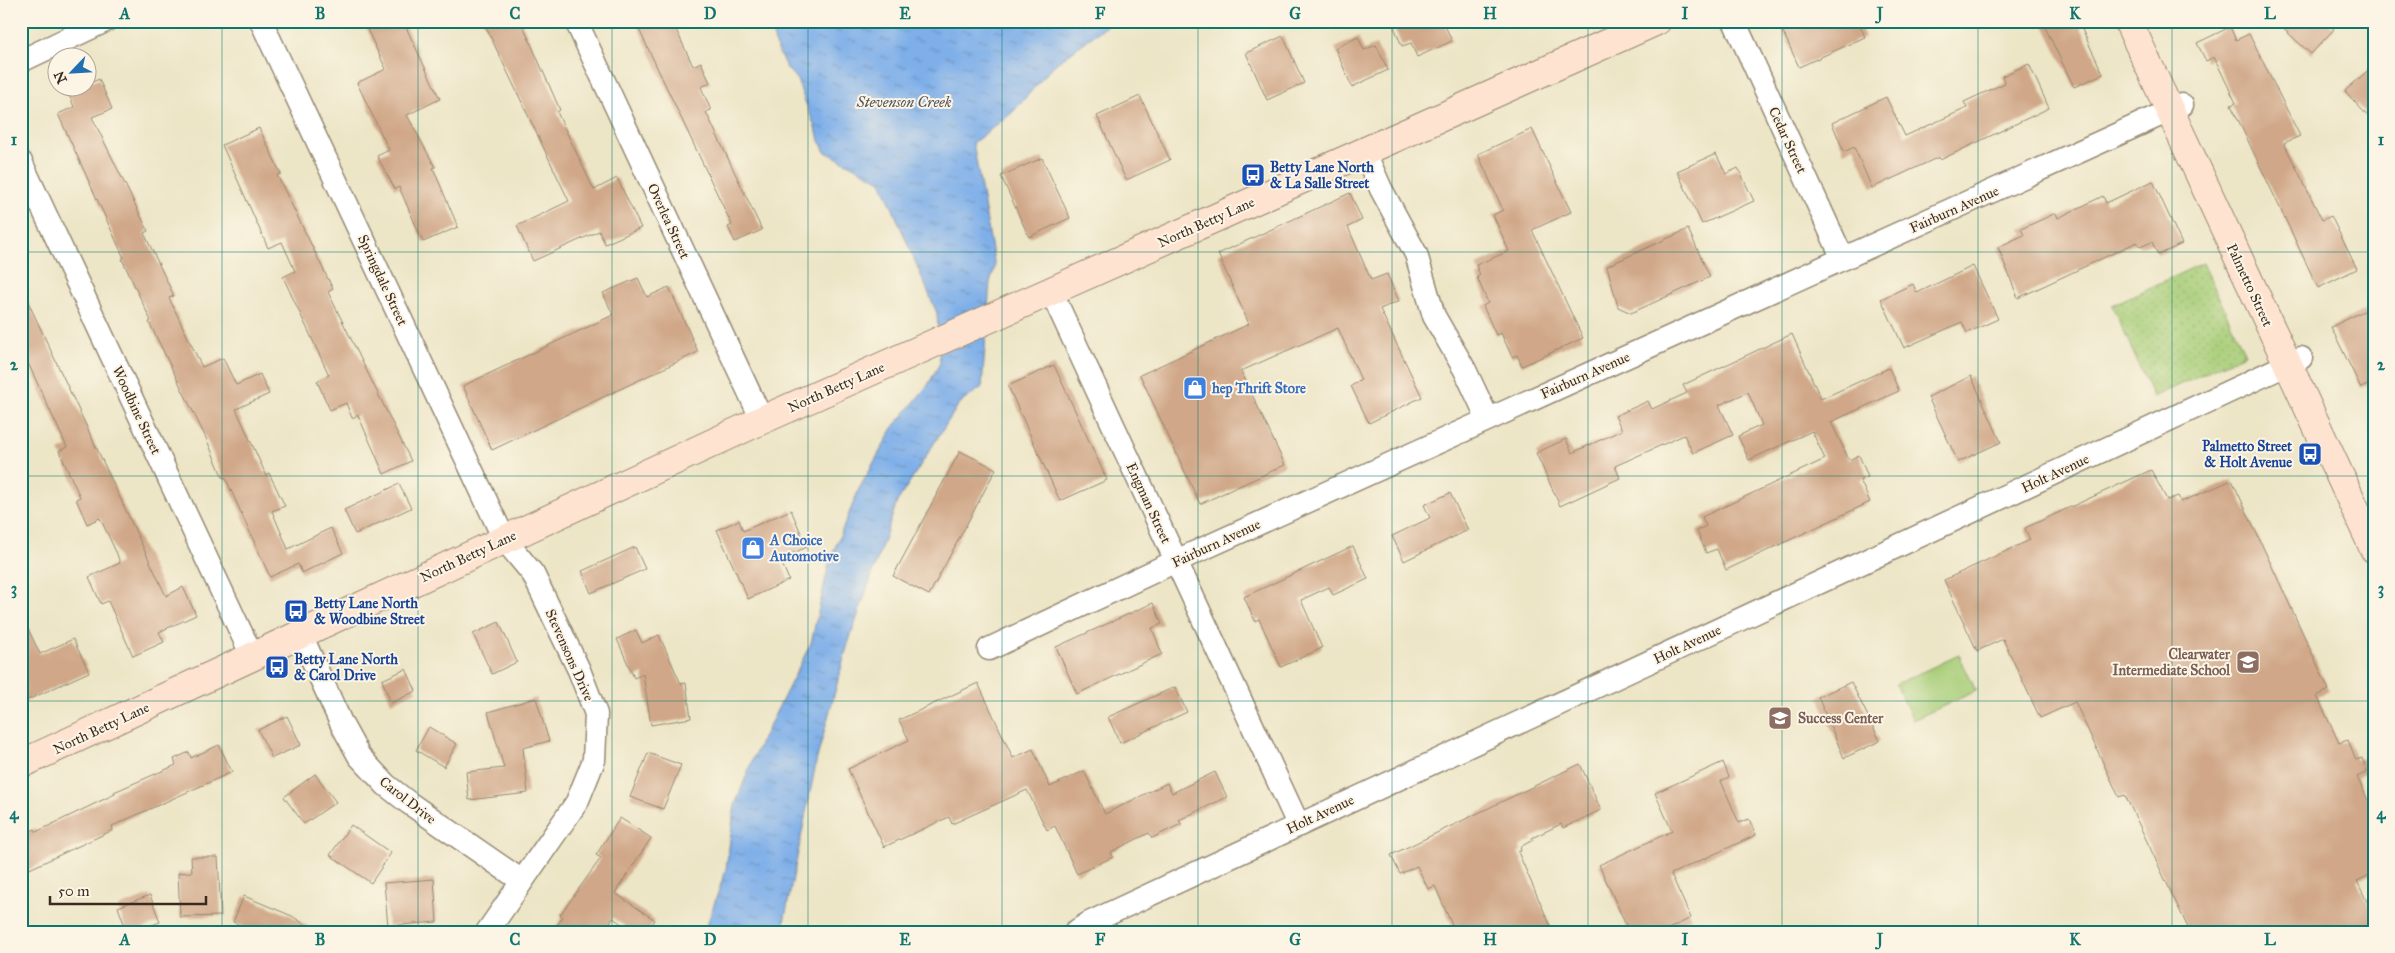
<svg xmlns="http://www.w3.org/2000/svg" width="2395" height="953" viewBox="0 0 2395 953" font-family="'IM FELL Great Primer',serif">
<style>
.grass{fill:url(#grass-dots);stroke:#717c4b}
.pitch{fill:#a7cd78;stroke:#717c4b}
.water{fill:url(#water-ripples);stroke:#5c6c84}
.building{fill:#d0a788}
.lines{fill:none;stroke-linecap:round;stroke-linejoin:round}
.street-casing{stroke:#948872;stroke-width:25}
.secondary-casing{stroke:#948872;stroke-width:30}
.street{stroke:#fff;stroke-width:22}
.secondary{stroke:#fee3d1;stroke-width:28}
.grid{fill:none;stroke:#0f766e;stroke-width:1;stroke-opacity:0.55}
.labels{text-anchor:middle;stroke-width:4;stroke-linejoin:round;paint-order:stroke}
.street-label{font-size:14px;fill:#3b2a1e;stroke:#fcf5e5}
.transit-label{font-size:14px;font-weight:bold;fill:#164399;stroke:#fcf5e5;text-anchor:start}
.shop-label{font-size:14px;font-weight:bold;fill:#366cbe;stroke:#fcf5e5;text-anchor:start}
.education-label{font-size:14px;font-weight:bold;fill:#785e54;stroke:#fcf5e5;text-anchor:end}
.water-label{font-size:15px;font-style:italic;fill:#4f525b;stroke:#fcf5e5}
.neatline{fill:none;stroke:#0f766e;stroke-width:2}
.grid-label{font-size:16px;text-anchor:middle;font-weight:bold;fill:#0f766e}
</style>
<defs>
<pattern id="grass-dots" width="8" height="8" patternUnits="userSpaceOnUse" patternTransform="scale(1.25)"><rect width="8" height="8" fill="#a7cd78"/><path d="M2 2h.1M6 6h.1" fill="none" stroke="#91b067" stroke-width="1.8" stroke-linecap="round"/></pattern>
<pattern id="water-ripples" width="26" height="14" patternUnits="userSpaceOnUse" patternTransform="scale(1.25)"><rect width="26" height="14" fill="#7eafe9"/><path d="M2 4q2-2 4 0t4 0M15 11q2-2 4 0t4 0" fill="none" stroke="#688fbc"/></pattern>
</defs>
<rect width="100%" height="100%" fill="#fcf5e5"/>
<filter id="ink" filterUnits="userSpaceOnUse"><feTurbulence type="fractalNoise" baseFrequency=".02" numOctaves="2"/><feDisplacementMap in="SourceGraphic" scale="10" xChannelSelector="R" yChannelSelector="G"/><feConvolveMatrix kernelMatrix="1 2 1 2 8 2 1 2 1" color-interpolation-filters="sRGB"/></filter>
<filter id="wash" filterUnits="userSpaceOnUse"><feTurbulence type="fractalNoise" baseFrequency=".0096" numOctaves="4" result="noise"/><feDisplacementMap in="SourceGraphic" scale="20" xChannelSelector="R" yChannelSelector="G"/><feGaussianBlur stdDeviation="1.12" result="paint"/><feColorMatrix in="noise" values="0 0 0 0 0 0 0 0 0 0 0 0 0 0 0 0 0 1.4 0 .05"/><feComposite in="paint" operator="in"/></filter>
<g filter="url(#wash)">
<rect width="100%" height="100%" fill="#ece5c6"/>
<!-- grass -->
<path class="grass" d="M2203 263 2245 354 2153 397 2112 305Z"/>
<!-- pitch -->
<path class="pitch" d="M1959 655 1976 691 1913 720 1896 684Z"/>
<!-- water -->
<path class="water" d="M772 21H1113L1054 65 1013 112 973 143 995 267 990 282 982 387 959 404 897 502 847 647 817 758 782 932H703L707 925 726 869 735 805 754 756 811 643 830 560 859 489 893 428 928 385 940 363 937 313 881 181 824 151 797 80 786 67 778 51 770 26Z"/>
<g id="blocks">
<!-- building -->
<path class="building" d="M363 21H403L440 99 407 115 435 167 433 168 458 227 423 242 399 187 395 189 377 156 389 150 357 83 386 69Z
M483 21H521L560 110 557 112 594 190 617 178 641 228 605 244 599 231 533 261 517 226 569 201Z
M635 21H672L693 66 701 62 710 83 701 87 711 110 706 112 762 230 735 242 728 227 732 225Z
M1406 21H1443L1452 41 1417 57 1411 43 1402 46 1394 27Z
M1778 21H1858L1865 37 1799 67Z
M2042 21H2078L2103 74 2074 87Z
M2275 21H2325L2334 29 2311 54Z
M2230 27 2236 40 2249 34 2300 136 2284 143 2322 220 2331 216 2357 269 2318 288 2231 105 2236 103 2214 57 2206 61 2197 43Z
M1283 36 1304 83 1267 100 1246 53Z
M1358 37 1364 50 1376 45 1388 70 1352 87 1335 48Z
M2029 64 2049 108 1940 160 1939 157 1872 188 1854 147 1844 152 1832 123 1886 97 1905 136 1967 108 1964 102 2005 83 2002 76Z
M2374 65V123L2345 91Z
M99 79 112 109 92 117 148 231 144 233 174 296 169 298 202 367 223 358 236 385 260 374 269 394 236 409 266 475 269 473 285 506 272 511 288 549 331 528 343 553 302 573 298 564 270 577 225 477 223 478 206 438 149 322 151 321 122 259 124 258 58 114 74 107 68 92 79 88H88V84Z
M1140 96 1170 160 1126 180 1097 116Z
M259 128 281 174 277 175 333 289 328 292 411 461 384 474 358 415 352 418 346 403 330 410 317 381 329 375 283 277 295 271 282 242 268 248 222 145Z
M1532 129 1571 212 1532 230 1583 338 1522 366 1517 355 1512 357 1501 333 1496 335 1483 306 1488 303 1477 277 1480 275 1476 265 1509 251 1493 215 1503 210 1478 154Z
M1716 154 1726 174 1738 168 1754 201 1702 224 1677 171Z
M1042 158 1070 218 1029 237 1001 176Z
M2153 181 2182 244 2158 255 2152 242 2140 247 2137 242 2018 298 1998 247 2024 235 2021 229 2056 213 2058 218 2103 196 2106 203Z
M1350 193 1362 220 1348 227 1371 280 1387 274 1399 301 1380 309 1422 397 1369 423 1351 386 1361 380 1338 328 1241 371 1285 465 1200 504 1140 375 1249 324 1218 254Z
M1688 229 1710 277 1631 313 1618 307 1607 266Z
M1973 266 1998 319 1967 333 1962 322 1904 348 1881 299 1913 284 1917 293Z
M638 278 647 297 669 287 698 352 492 450 463 386 613 315 603 293Z
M21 287 166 596 183 587 196 615 159 632 164 642 133 656 108 601 101 604 89 577 120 563 117 554 100 518 87 524 76 499 80 497 59 451 67 447 28 363 21 367Z
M2374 306V382L2361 388 2331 327Z
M1792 334 1821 399 1889 368 1899 391 1831 422 1849 460 1859 455 1868 477 1860 480 1870 502 1726 570 1717 549 1706 553 1697 531 1706 526 1702 517 1825 459 1812 431 1749 460 1738 436 1762 425 1748 392 1719 405 1733 435 1693 453 1684 435 1615 466 1620 478 1560 506 1536 453 1566 439 1572 453 1622 430 1615 416 1648 401 1652 409 1687 393 1683 385Z
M1054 365 1107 480 1060 501 1008 386Z
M1971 376 2001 442 1958 462 1928 397Z
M960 451 996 469 929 595 893 576Z
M2151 470 2167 500 2178 496 2181 502 2232 480 2329 690 2317 696 2339 743 2348 740 2356 760 2362 758 2367 772 2357 777 2374 813V873L2357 881 2374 916V932H2190L2125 795 2119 797 2075 702 2040 718 2003 639 1977 651 1944 580 2030 540 2025 528Z
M399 484 411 508 355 534 344 510Z
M1450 493 1468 530 1404 561 1392 536 1430 518 1424 505Z
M791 510 807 547 780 559 789 580 748 599 717 530 739 520 743 531Z
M1353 546 1368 579 1333 595 1329 587 1301 600 1322 648 1281 667 1259 619 1255 621 1244 597Z
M635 547 645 569 591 593 582 571Z
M1153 603 1162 624 1152 628 1162 654 1077 694 1056 647Z
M21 614 40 654 73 639 89 672 21 703Z
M499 622 517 662 492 674 473 634Z
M636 630 642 643 659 635 681 684 686 683 691 718 651 725 643 674 634 678 617 639Z
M406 669 416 691 391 703 382 680Z
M1851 682 1880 741 1844 758 1818 697Z
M978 683 1013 758 1033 749 1050 787 1084 771 1105 814 1167 783 1172 793 1215 772 1227 797 1179 820 1181 824 1152 838 1149 833 1111 852 1113 857 1077 874 1055 826 1047 830 1027 790 952 824 949 817 884 847 848 769 909 740 899 720Z
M1175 687 1187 712 1120 743 1108 717Z
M536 698 549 741 523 748 528 793 469 800 466 772 504 768 488 712Z
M287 716 301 745 272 758 258 730Z
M429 727 457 744 444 767 416 750Z
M219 745 232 772 112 826 113 830 21 873V835L35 829 36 832 115 794 114 792 176 765 174 759 189 752 191 758Z
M648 753 681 765 663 809 630 797Z
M1723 762 1729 777 1721 781 1739 823 1749 819 1756 835 1671 874 1691 918 1662 932H1629L1599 865 1672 831 1655 793Z
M1580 764 1601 810 1563 828 1561 824 1532 838 1533 840 1520 847 1521 851 1518 852 1553 932H1455L1435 886 1428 889 1417 866 1400 874 1391 855Z
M315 774 336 802 304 824 284 797Z
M620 818 651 838 615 893 655 920 647 932H633L613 918 603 932H552L563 917 560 915 601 858 596 855Z
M351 825 391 853 371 883 330 855Z
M191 857H218L221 916 180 917 178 873 192 872Z
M434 879 437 922 388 926 384 883Z
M150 895 160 922 134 932H127L118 907Z
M244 896 292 916 316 932H256L233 922Z"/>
</g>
</g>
<g filter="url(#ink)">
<use href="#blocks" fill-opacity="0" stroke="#948872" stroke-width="1"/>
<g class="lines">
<!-- street casing -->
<g class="street-casing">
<path id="street" d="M261 21 504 539 533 574 579 670 596 714 594 760 577 802 487 932
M576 21 762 420
M1734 21 1843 259
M21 61 105 21
M1365 153 1381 189 1416 254 1434 316 1465 370 1488 419
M21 162 253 658
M1051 291 1298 824
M301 635 342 725 359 756 386 785 409 803 522 881
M989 649 1176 561 2182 105
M1075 932 1089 923 2301 358"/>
</g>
<!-- secondary casing -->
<g class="secondary-casing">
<path id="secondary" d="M2128 21 2374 549
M21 764 762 420 1657 21"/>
</g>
<!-- street -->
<use href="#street" class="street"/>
<!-- secondary -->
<use href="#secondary" class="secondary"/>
</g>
</g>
<!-- grid -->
<path class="grid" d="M222 21V932M418 21V932M612 21V932M808 21V932M1002 21V932M1198 21V932M1392 21V932M1588 21V932M1782 21V932M1978 21V932M2172 21V932M21 252H2374M21 476H2374M21 701H2374"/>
<!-- icons -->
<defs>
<g id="bus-square" transform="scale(1.25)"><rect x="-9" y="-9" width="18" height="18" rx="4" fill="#1a4fb4" stroke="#fcf5e5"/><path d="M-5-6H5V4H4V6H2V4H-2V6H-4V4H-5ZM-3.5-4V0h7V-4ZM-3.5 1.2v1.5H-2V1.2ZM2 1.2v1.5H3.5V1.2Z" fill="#fff"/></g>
<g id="shop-square" transform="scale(1.25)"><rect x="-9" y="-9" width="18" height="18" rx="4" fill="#3f7fe0" stroke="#fcf5e5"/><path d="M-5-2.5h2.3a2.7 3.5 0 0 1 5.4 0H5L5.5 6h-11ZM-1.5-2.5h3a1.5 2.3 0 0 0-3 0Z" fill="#fff"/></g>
<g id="school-square" transform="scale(1.25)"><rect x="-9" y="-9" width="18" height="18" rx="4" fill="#8d6e63" stroke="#fcf5e5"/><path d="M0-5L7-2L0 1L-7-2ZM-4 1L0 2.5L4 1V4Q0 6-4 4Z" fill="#fff"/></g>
</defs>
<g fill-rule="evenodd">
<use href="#bus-square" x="1253" y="175"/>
<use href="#shop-square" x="1195" y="388"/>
<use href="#bus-square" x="2310" y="454"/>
<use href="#shop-square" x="753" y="548"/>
<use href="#bus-square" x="296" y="611"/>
<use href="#school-square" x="2248" y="662"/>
<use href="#bus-square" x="277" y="667"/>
<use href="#school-square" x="1780" y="718"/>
</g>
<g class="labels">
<!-- street labels -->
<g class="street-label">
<text transform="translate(1788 140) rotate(65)" y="5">Cedar Street</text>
<text transform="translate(1954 209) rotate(-24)" y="5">Fairburn Avenue</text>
<text transform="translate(669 221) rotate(65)" y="5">Overlea Street</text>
<text transform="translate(1206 222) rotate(-24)" y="5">North Betty Lane</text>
<text transform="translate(383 280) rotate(65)" y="5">Springdale Street</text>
<text transform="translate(2250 285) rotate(65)" y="5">Palmetto Street</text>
<text transform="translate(1585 375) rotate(-24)" y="5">Fairburn Avenue</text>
<text transform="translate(836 387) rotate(-24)" y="5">North Betty Lane</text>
<text transform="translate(137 410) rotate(65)" y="5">Woodbine Street</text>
<text transform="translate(2055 473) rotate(-25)" y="5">Holt Avenue</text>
<text transform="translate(1149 503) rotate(65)" y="5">Engman Street</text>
<text transform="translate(1216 543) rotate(-25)" y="5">Fairburn Avenue</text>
<text transform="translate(468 556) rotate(-25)" y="5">North Betty Lane</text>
<text transform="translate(1687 644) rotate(-25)" y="5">Holt Avenue</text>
<text transform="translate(570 655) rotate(66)" y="5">Stevensons Drive</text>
<text transform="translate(101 728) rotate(-25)" y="5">North Betty Lane</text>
<text transform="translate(408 800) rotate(38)" y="5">Carol Drive</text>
<text transform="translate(1320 814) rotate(-25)" y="5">Holt Avenue</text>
</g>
<!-- transit labels -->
<g class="transit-label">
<text x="1270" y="172">Betty Lane North<tspan x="1270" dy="16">&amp; La Salle Street</tspan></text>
<text x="2292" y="451" text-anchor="end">Palmetto Street<tspan x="2292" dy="16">&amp; Holt Avenue</tspan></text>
<text x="314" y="608">Betty Lane North<tspan x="314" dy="16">&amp; Woodbine Street</tspan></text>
<text x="294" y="664">Betty Lane North<tspan x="294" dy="16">&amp; Carol Drive</tspan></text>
</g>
<!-- shop labels -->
<g class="shop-label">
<text x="1212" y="393">hep Thrift Store</text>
<text x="770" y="545">A Choice<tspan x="770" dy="16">Automotive</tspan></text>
</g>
<!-- education labels -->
<g class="education-label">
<text x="2230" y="659">Clearwater<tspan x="2230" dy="16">Intermediate School</tspan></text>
<text x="1798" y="723" text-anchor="start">Success Center</text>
</g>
<!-- water labels -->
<g class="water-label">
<text x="904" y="107">Stevenson Creek</text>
</g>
</g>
<!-- margin -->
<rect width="2395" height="953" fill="none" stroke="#fcf5e5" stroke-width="55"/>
<!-- north arrow -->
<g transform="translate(72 72) rotate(245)"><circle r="24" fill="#fcf5e5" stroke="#afa495"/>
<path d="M0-4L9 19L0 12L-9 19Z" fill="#1f6fb2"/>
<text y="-8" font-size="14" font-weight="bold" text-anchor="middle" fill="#3b2a1e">N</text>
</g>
<!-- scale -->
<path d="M50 896v8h156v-8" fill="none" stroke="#3b2a1e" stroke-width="2.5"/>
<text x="58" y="896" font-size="15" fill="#3b2a1e" stroke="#fcf5e5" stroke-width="4" paint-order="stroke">50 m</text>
<rect x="28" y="28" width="2340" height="898" class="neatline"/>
<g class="grid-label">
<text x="125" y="19">A</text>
<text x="320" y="19">B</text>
<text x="515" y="19">C</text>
<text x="710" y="19">D</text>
<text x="905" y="19">E</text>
<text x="1100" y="19">F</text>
<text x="1295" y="19">G</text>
<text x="1490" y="19">H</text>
<text x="1685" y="19">I</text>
<text x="1880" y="19">J</text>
<text x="2075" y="19">K</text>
<text x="2270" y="19">L</text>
<text x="14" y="145">1</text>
<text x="2381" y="145">1</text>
<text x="14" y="370">2</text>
<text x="2381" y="370">2</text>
<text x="14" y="594">3</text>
<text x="2381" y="594">3</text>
<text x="14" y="819">4</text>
<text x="2381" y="819">4</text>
<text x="125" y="945">A</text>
<text x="320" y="945">B</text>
<text x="515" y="945">C</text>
<text x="710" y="945">D</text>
<text x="905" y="945">E</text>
<text x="1100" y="945">F</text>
<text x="1295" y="945">G</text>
<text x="1490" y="945">H</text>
<text x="1685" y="945">I</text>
<text x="1880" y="945">J</text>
<text x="2075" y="945">K</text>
<text x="2270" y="945">L</text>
</g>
</svg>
